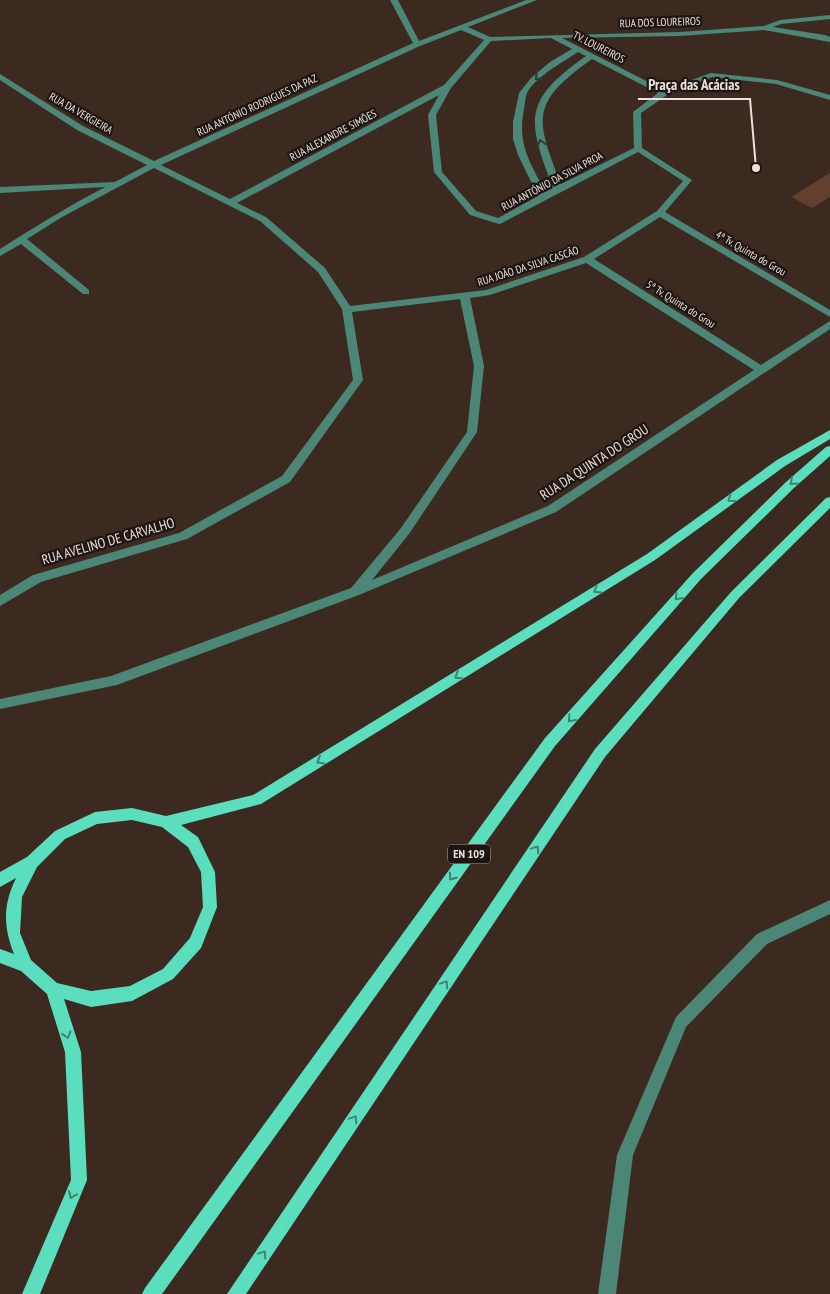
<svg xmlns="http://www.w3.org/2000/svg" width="830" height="1294" viewBox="0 0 830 1294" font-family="'PT Sans Narrow',sans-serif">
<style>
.green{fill:#63402d}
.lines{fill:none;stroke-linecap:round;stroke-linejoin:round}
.minor{fill:#4c8676;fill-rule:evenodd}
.major{fill:#5adebd;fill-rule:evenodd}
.oneway{stroke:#2d3d34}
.oneway2{stroke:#3f8470}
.labels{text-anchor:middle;stroke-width:4.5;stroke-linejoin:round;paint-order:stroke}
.far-street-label{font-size:11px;fill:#eee1db;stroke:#1d1511}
.shield{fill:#1d1511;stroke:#afa49e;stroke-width:1}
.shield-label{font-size:12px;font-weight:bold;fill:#eee1db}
.street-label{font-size:14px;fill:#eee1db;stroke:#1d1511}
.leader{fill:none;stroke:#eee1db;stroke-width:2}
.callout-dot{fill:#eee1db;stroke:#1d1511;stroke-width:2}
.callout-label{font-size:15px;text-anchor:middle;font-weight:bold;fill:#eee1db;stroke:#1d1511;stroke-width:4.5;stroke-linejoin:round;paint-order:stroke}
</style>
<rect width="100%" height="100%" fill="#3c2a21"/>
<!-- green -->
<path class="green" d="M830 173V197L812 208 791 197Z"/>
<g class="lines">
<!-- minor -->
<path class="minor" d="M390 0H398L419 41 526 0H537L468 27 490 37 680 32 764 26 780 20 830 15V19L781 24 773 27 825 35 830 37V42L764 30 680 36 562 38 664 90 711 73 777 80 830 95V100L776 84 712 77 667 95 641 113 642 148 692 180 665 212 830 310V317L660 217 594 259 761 365 830 321V329L556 512 359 595 117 685 0 709V699L111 676 351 588 401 528 467 432 474 366 460 299 352 312 363 380 290 482 187 539 41 582 0 606V595L33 575 179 533 282 476 353 380 342 309 318 272 260 221 154 168 62 217 27 239 89 290V294H83L21 244 0 256V249C34 227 69 206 105 187L0 193V187L115 182 147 165 77 130 0 80V74L83 126 154 161 413 43ZM461 30 484 40 444 85 230 199 161 165 420 46ZM551 38 572 49 550 62 531 78 519 93 513 122V139L518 155 538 196 498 218 476 211 442 172 436 115 451 88 491 41ZM578 52 586 56C522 101 527 120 553 188L545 192C530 161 517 145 524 109 525 104 525 98 527 93 535 77 563 62 578 52ZM592 59 658 93 633 112 634 148 561 184C535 118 530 103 592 59ZM439 95 428 115 434 172 470 215 499 224 502 223 638 152 683 181 657 211 584 257 486 290 350 306 325 268 266 217 237 203ZM586 263 754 370 548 506 372 580 409 534 477 432 484 366 470 298 490 295Z
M830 900V914L767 944 686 1027 633 1155 616 1294H598L617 1155 676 1017 757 934Z"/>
<!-- major -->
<path class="major" d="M830 430V439L785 466 655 560 261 804 181 825 198 837 215 872 217 907 201 948 173 979 132 1001 91 1007 64 999 81 1052 87 1180 40 1294H22L71 1180 65 1052 47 994 21 971 0 963V949L14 954C3 926 3 905 16 878L0 887V872L27 857 55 831 95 812 132 808 166 816 253 795 647 554 777 460ZM132 820 162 827 188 847 201 872 203 907 190 938 163 969 130 986 91 991 57 983 31 960 20 933 22 897 37 867 65 839 97 824Z
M830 446V456L794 488 701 579 555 746 162 1294H142L145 1288 545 738 693 573 786 482 826 447Z
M830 497V508L739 598 605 757 246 1294H227L595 749 731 592 826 498Z"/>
</g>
<!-- one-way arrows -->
<defs><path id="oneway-chevron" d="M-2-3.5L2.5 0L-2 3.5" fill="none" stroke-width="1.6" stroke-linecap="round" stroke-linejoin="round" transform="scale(1.25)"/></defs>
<g class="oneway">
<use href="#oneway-chevron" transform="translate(538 77) rotate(138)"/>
<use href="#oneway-chevron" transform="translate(541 143) rotate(-106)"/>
</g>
<g class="oneway2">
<use href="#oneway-chevron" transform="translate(793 482) rotate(138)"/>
<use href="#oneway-chevron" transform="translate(731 499) rotate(144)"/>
<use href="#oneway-chevron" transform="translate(597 590) rotate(148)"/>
<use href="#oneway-chevron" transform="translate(678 597) rotate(132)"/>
<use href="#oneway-chevron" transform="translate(458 676) rotate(148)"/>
<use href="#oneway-chevron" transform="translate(571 719) rotate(132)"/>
<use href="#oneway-chevron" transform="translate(320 761) rotate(149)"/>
<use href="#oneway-chevron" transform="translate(536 849) rotate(-56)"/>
<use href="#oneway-chevron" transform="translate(452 877) rotate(126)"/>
<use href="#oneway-chevron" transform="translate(445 984) rotate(-56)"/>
<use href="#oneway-chevron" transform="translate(67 1035) rotate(73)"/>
<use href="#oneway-chevron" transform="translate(354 1119) rotate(-56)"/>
<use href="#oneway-chevron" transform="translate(72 1195) rotate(113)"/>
<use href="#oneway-chevron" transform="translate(263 1254) rotate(-56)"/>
</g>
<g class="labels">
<!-- far-street labels -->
<g class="far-street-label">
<text transform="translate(660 22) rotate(-2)" y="4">RUA DOS LOUREIROS</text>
<text transform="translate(599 47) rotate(27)" y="4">TV. LOUREIROS</text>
<text transform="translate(257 105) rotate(-25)" y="4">RUA ANTÓNIO RODRIGUES DA PAZ</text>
<text transform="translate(81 113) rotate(30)" y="4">RUA DA VERGIEIRA</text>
<text transform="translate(333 135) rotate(-28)" y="4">RUA ALEXANDRE SIMÕES</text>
<text transform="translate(552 181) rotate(-28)" y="4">RUA ANTÓNIO DA SILVA PROA</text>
<text transform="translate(751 253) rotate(30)" y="4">4ª Tv. Quinta do Grou</text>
<text transform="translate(528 266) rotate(-18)" y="4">RUA JOÃO DA SILVA CASCÃO</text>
<text transform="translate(681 304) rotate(32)" y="4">5ª Tv. Quinta do Grou</text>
</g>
<!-- shield labels -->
<rect class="shield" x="448" y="844.5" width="42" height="19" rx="4"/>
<g class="shield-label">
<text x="469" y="858">EN 109</text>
</g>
<!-- street labels -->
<g class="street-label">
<text transform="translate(594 462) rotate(-33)" y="5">RUA DA QUINTA DO GROU</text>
<text transform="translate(108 541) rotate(-16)" y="5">RUA AVELINO DE CARVALHO</text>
</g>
</g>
<!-- callouts -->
<path class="leader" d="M756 168L750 99H638"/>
<circle class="callout-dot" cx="756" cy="168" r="5"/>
<g class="callout-label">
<text x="694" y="90">Praça das Acácias</text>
</g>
</svg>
